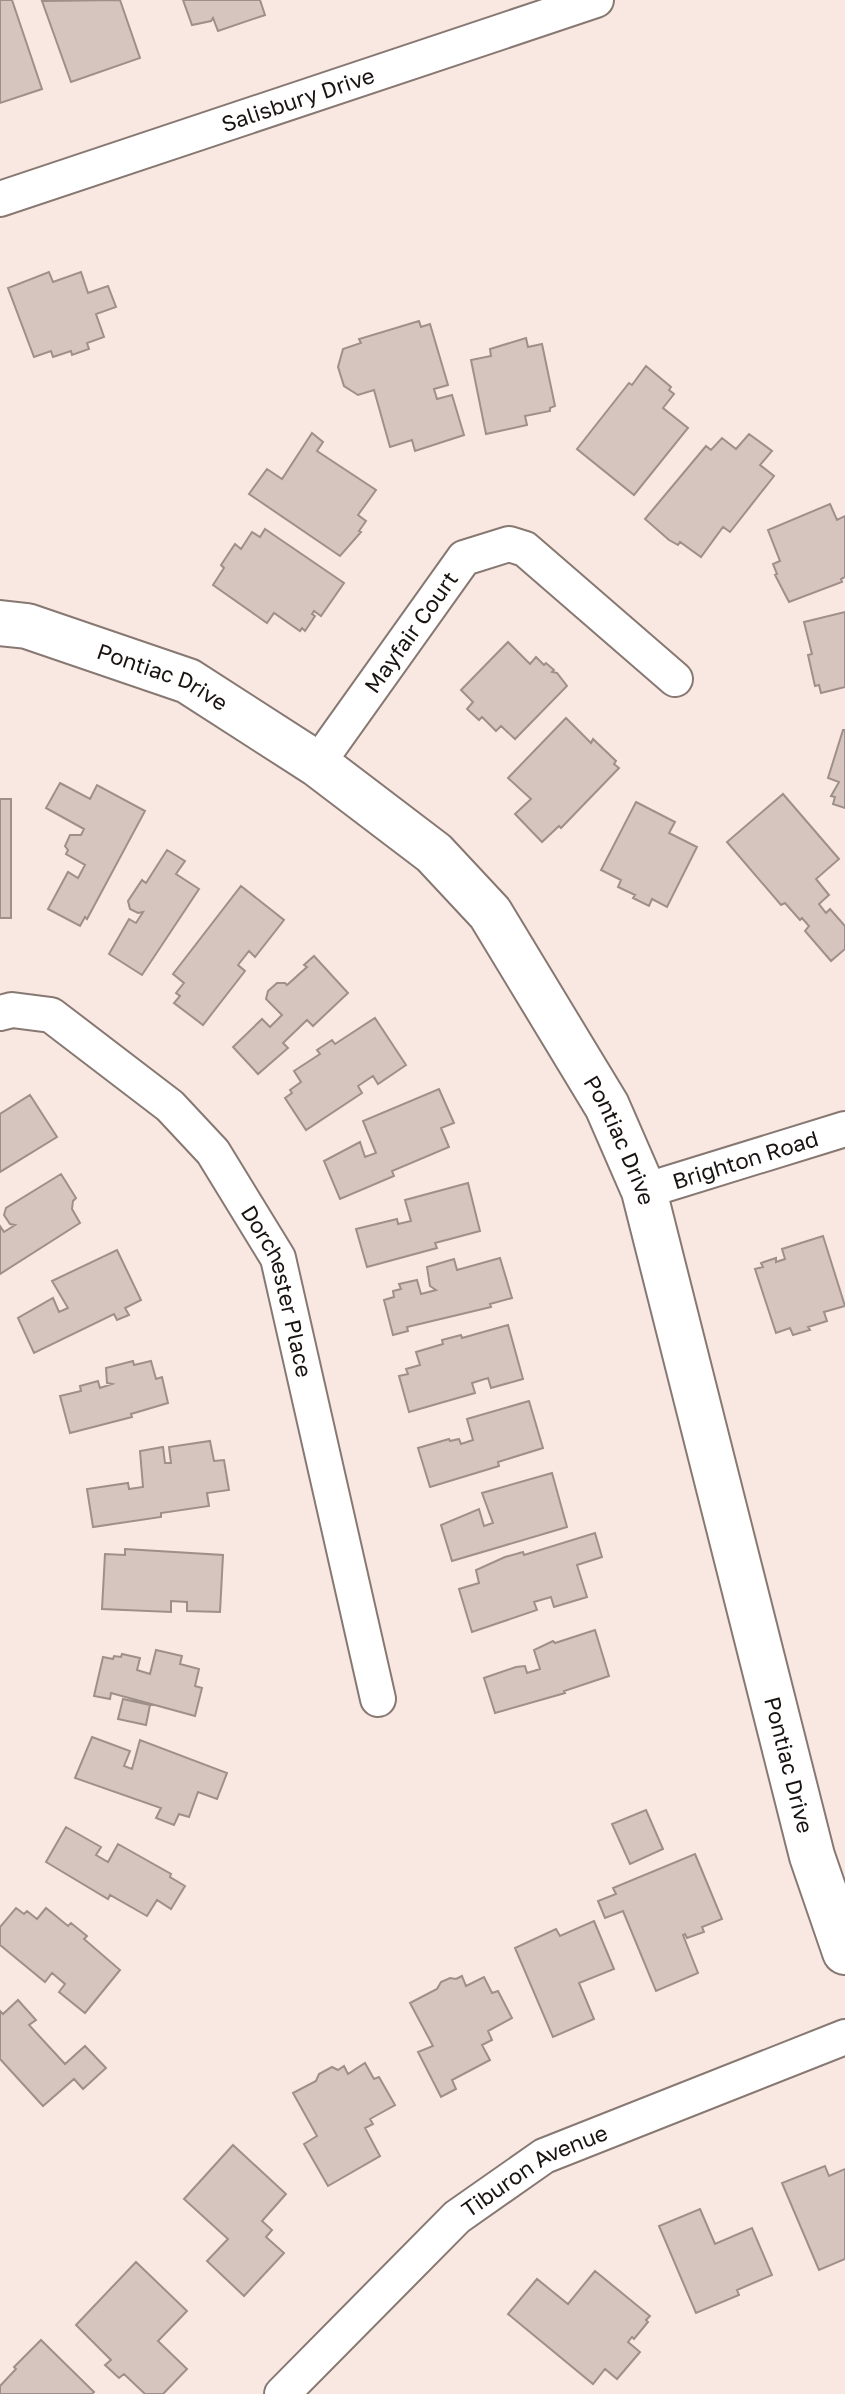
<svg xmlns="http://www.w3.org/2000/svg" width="845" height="2394" viewBox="0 0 845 2394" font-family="'Golos Text',sans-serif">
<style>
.building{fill:#d5c5be;stroke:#9f8f89;stroke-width:2}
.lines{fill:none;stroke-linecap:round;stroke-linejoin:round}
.street-casing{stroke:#877872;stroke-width:38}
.secondary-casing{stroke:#877872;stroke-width:48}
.street{stroke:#fff;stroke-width:34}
.secondary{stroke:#fff;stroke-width:44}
.labels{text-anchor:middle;stroke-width:7;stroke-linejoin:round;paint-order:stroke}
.street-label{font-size:22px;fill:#191311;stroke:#fef7f5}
</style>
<rect width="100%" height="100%" fill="#f9e7e1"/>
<!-- building -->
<path class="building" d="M0 0H12L42 89 0 103Z
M120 0 140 58 71 82 42 1Z
M183 0H260L265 15 218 31 213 18 211 21 192 25Z
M49 272 53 282 81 272 88 293 108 286 116 307 96 314 104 337 87 343 89 349 72 355 71 351 53 357 51 351 34 357 8 288Z
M419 321 421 327 430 324 448 385 434 389 437 399 452 395 464 435 415 451 412 440 390 447 374 390 358 395 344 386 338 367 343 349 361 343 359 339Z
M526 338 528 347 542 344 555 406 550 408V411L525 416 527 425 486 434 471 360 491 356 490 349Z
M646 366 671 387 669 390 674 394 663 408 688 428 634 495 577 449 629 383 632 385Z
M312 433 323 442 317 451 376 490 358 515 366 521 359 531 361 532 340 556 249 494 267 469 282 479Z
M749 434 772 451 760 465 774 476 730 532 723 527 701 557 680 542 678 545 669 540 645 519 706 446 711 450 722 438 736 449Z
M830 504 837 520 845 516V577L841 579 842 582 789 602 775 575 777 574 773 564 780 561 768 530Z
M265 529 344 583 321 616 314 611 312 614 315 616 305 631 302 628 300 631 274 613 267 623 213 585 224 568 221 565 235 544 241 549 252 532 260 537Z
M845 612V687L821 693 819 685 815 686 808 655 812 654 804 622Z
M508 642 530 664 536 657 544 665 546 663 554 670 552 672 557 673 567 686 515 739 501 726 496 731 482 717 479 720 467 709 473 702 461 690Z
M566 718 591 743 593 739 616 761 614 764 619 768 561 828 559 826 542 842 515 814 531 799 508 778Z
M843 730H845V808L833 804 835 797 831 796 839 782 828 778Z
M60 783 90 799 97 785 145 811 87 919 85 917 80 926 48 909 68 872 78 878 85 865 66 854 68 850 65 846 70 835H81L84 829 46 808Z
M783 794 839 859 816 879 829 895 819 904 826 913 830 909 845 926V949L831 961 805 931 809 926 802 918 800 920 785 903 781 905 727 842Z
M0 799H11V918H0Z
M636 802 675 822 669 833 697 847 667 907 652 899 649 906 633 898 635 895 618 887 621 880 601 870Z
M167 850 185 861 176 874 199 889 142 975 109 954 129 919 136 923 143 912 138 913 130 909 128 901 142 880 146 883Z
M241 886 284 920 255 957 249 951 238 965 245 971 203 1025 174 1003 180 996 176 993 184 983 173 974Z
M314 956 348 993 313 1026 307 1020 283 1043 288 1048 258 1074 233 1047 262 1019 270 1027 282 1015 266 999 268 991 277 983H285L287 985 307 967 304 965Z
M375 1018 406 1065 378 1084 373 1076 358 1086 362 1093 306 1130 285 1098 292 1093 290 1090 301 1082 294 1071 320 1054 317 1050 332 1040 335 1044Z
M439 1089 454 1123 441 1128 449 1147 392 1171 394 1176 340 1199 324 1161 360 1142 365 1157 376 1153 363 1121Z
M30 1095 57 1137 0 1172V1114Z
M61 1174 76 1198 73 1201 72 1209 80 1223 0 1274V1226L4 1232 15 1225 10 1224 4 1215 6 1208Z
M468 1183 480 1231 435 1243 437 1248 367 1267 356 1229 397 1219 398 1224 411 1221 405 1200Z
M823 1236 845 1306 824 1312 827 1321 808 1327 810 1330 793 1335 790 1328 776 1333 755 1269 763 1267 761 1263 776 1258V1262L785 1259 782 1249Z
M117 1250 141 1300 125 1308 129 1315 117 1320 114 1314 34 1353 18 1318 53 1298 59 1312 68 1308 52 1281Z
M500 1258 512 1298 490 1304 491 1307 407 1327 408 1331 393 1335 384 1300 394 1297 393 1291 401 1289 399 1284 417 1280 421 1294 436 1290 430 1286 427 1267 454 1259 457 1270Z
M508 1325 523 1379 491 1388 488 1378 472 1383 475 1393 409 1412 399 1376 408 1374 406 1369 420 1365 416 1352 443 1344 442 1340 461 1335 462 1338Z
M133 1361 134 1365 151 1361 156 1379 162 1377 168 1403 131 1414 132 1417 70 1433 60 1396 81 1391 80 1386 98 1381 100 1388 112 1384 107 1383 106 1368Z
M529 1401 543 1448 498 1462 499 1466 430 1487 418 1448 449 1439 450 1441 459 1439 461 1444 473 1440 467 1419Z
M210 1441 214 1461 224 1460 229 1490 207 1493 209 1506 161 1513V1517L93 1527 87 1489 128 1483 129 1489 143 1487 140 1451 163 1447 165 1463H171L169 1447Z
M552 1473 567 1527 452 1561 441 1525 479 1509 484 1526 493 1523 482 1493Z
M595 1533 602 1557 577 1565 587 1597 554 1607 551 1597 534 1602 537 1610 472 1632 459 1589 479 1583 476 1570 505 1557 523 1552 524 1555Z
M125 1549 223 1555 220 1612 187 1611V1602L171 1601V1612L102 1609 105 1554 125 1555Z
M595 1630 609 1676 564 1691 565 1693 495 1713 484 1678 516 1667 525 1666 527 1673 540 1669 534 1650 553 1641 555 1643Z
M156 1650 182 1656 180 1664 199 1669 195 1686 202 1688 195 1716 111 1693 110 1699 94 1696 103 1657 113 1659 114 1656 121 1657 122 1654 140 1658 137 1670 150 1674Z
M123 1699 150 1705 146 1725 118 1719Z
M92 1737 130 1751 124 1766 132 1769 140 1740 227 1773 217 1799 198 1792 189 1817 179 1814 174 1825 156 1818 161 1808 75 1778Z
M646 1810 663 1849 630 1864 612 1824Z
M66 1827 101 1847 96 1855 108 1862 118 1844 171 1874 170 1877 185 1886 171 1909 157 1900 147 1916 110 1895 108 1899 46 1862Z
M695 1854 722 1919 702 1927 704 1932 687 1938 685 1934 683 1935 698 1973 656 1991 623 1911 605 1918 598 1901 616 1894 613 1888Z
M16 1908 24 1914 27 1911 37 1919 46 1908 68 1926 71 1923 87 1936 84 1939 120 1970 85 2013 59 1992 65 1984 52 1973 45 1982 0 1945V1927Z
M594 1921 614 1969 579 1983 594 2019 553 2037 515 1948 556 1929 560 1936Z
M462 1976 466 1986 484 1977 492 1993 498 1991 512 2018 488 2031 492 2040 482 2045 490 2060 452 2080 456 2089 441 2097 418 2052 433 2046 410 2003 437 1989 441 1982 450 1978 456 1979Z
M18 2000 36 2020 29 2025 65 2064 85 2046 106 2068 83 2089 74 2079 43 2106 0 2059V2011L3 2014Z
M365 2063 374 2079 379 2077 395 2105 370 2119 373 2124 365 2128 380 2156 328 2186 304 2144 317 2136 293 2093 316 2081 319 2074 332 2067 338 2070 344 2066 348 2074Z
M233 2145 286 2194 262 2221 272 2230 266 2237 284 2253 244 2296 207 2261 228 2239 184 2199Z
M825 2166 829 2176 845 2169V2259L819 2270 782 2183Z
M700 2209 715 2244 752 2228 772 2275 737 2290 739 2295 696 2313 659 2226Z
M136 2262 187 2311 158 2341 187 2369 163 2394H145L124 2374 119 2378 105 2365 111 2360 76 2325Z
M595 2271 650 2316 646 2320 648 2322 634 2339 632 2337 628 2342 640 2352 617 2379 605 2369 593 2384 508 2314 537 2279 568 2304Z
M41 2340 94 2392 92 2394H0V2386L16 2369 14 2367Z"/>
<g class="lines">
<!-- street casing -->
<g class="street-casing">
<g id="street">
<path id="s1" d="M0 199 596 0"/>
<path id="s2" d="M317 764 464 558 509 544 525 549 675 679"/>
<path id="s3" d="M0 1013 12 1010 51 1015 170 1106 213 1152 278 1258 378 1699"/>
<path id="s4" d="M644 1191 845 1129"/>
<path id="s5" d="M282 2394 457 2217 544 2156 845 2037"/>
</g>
</g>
<!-- secondary casing -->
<g class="secondary-casing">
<g id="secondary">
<path id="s6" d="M0 623 27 626 188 681 317 764 434 853 490 913 607 1106 644 1191 812 1856 845 1952"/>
</g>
</g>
<!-- street -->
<use href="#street" class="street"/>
<!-- secondary -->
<use href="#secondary" class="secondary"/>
</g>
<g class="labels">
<!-- street labels -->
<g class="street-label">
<text dy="8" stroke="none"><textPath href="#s1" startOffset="314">Salisbury Drive</textPath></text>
<text dy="8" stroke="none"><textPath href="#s2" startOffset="162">Mayfair Court</textPath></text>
<text dy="8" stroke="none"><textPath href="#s6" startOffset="172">Pontiac Drive</textPath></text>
<text dy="8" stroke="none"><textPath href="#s6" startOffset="842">Pontiac Drive</textPath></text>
<text dy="8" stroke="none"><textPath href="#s4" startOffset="106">Brighton Road</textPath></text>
<text dy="8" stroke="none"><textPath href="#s3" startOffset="420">Dorchester Place</textPath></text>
<text dy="8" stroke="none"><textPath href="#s6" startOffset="1490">Pontiac Drive</textPath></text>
<text dy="8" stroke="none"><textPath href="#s5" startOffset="340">Tiburon Avenue</textPath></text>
</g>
</g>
</svg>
